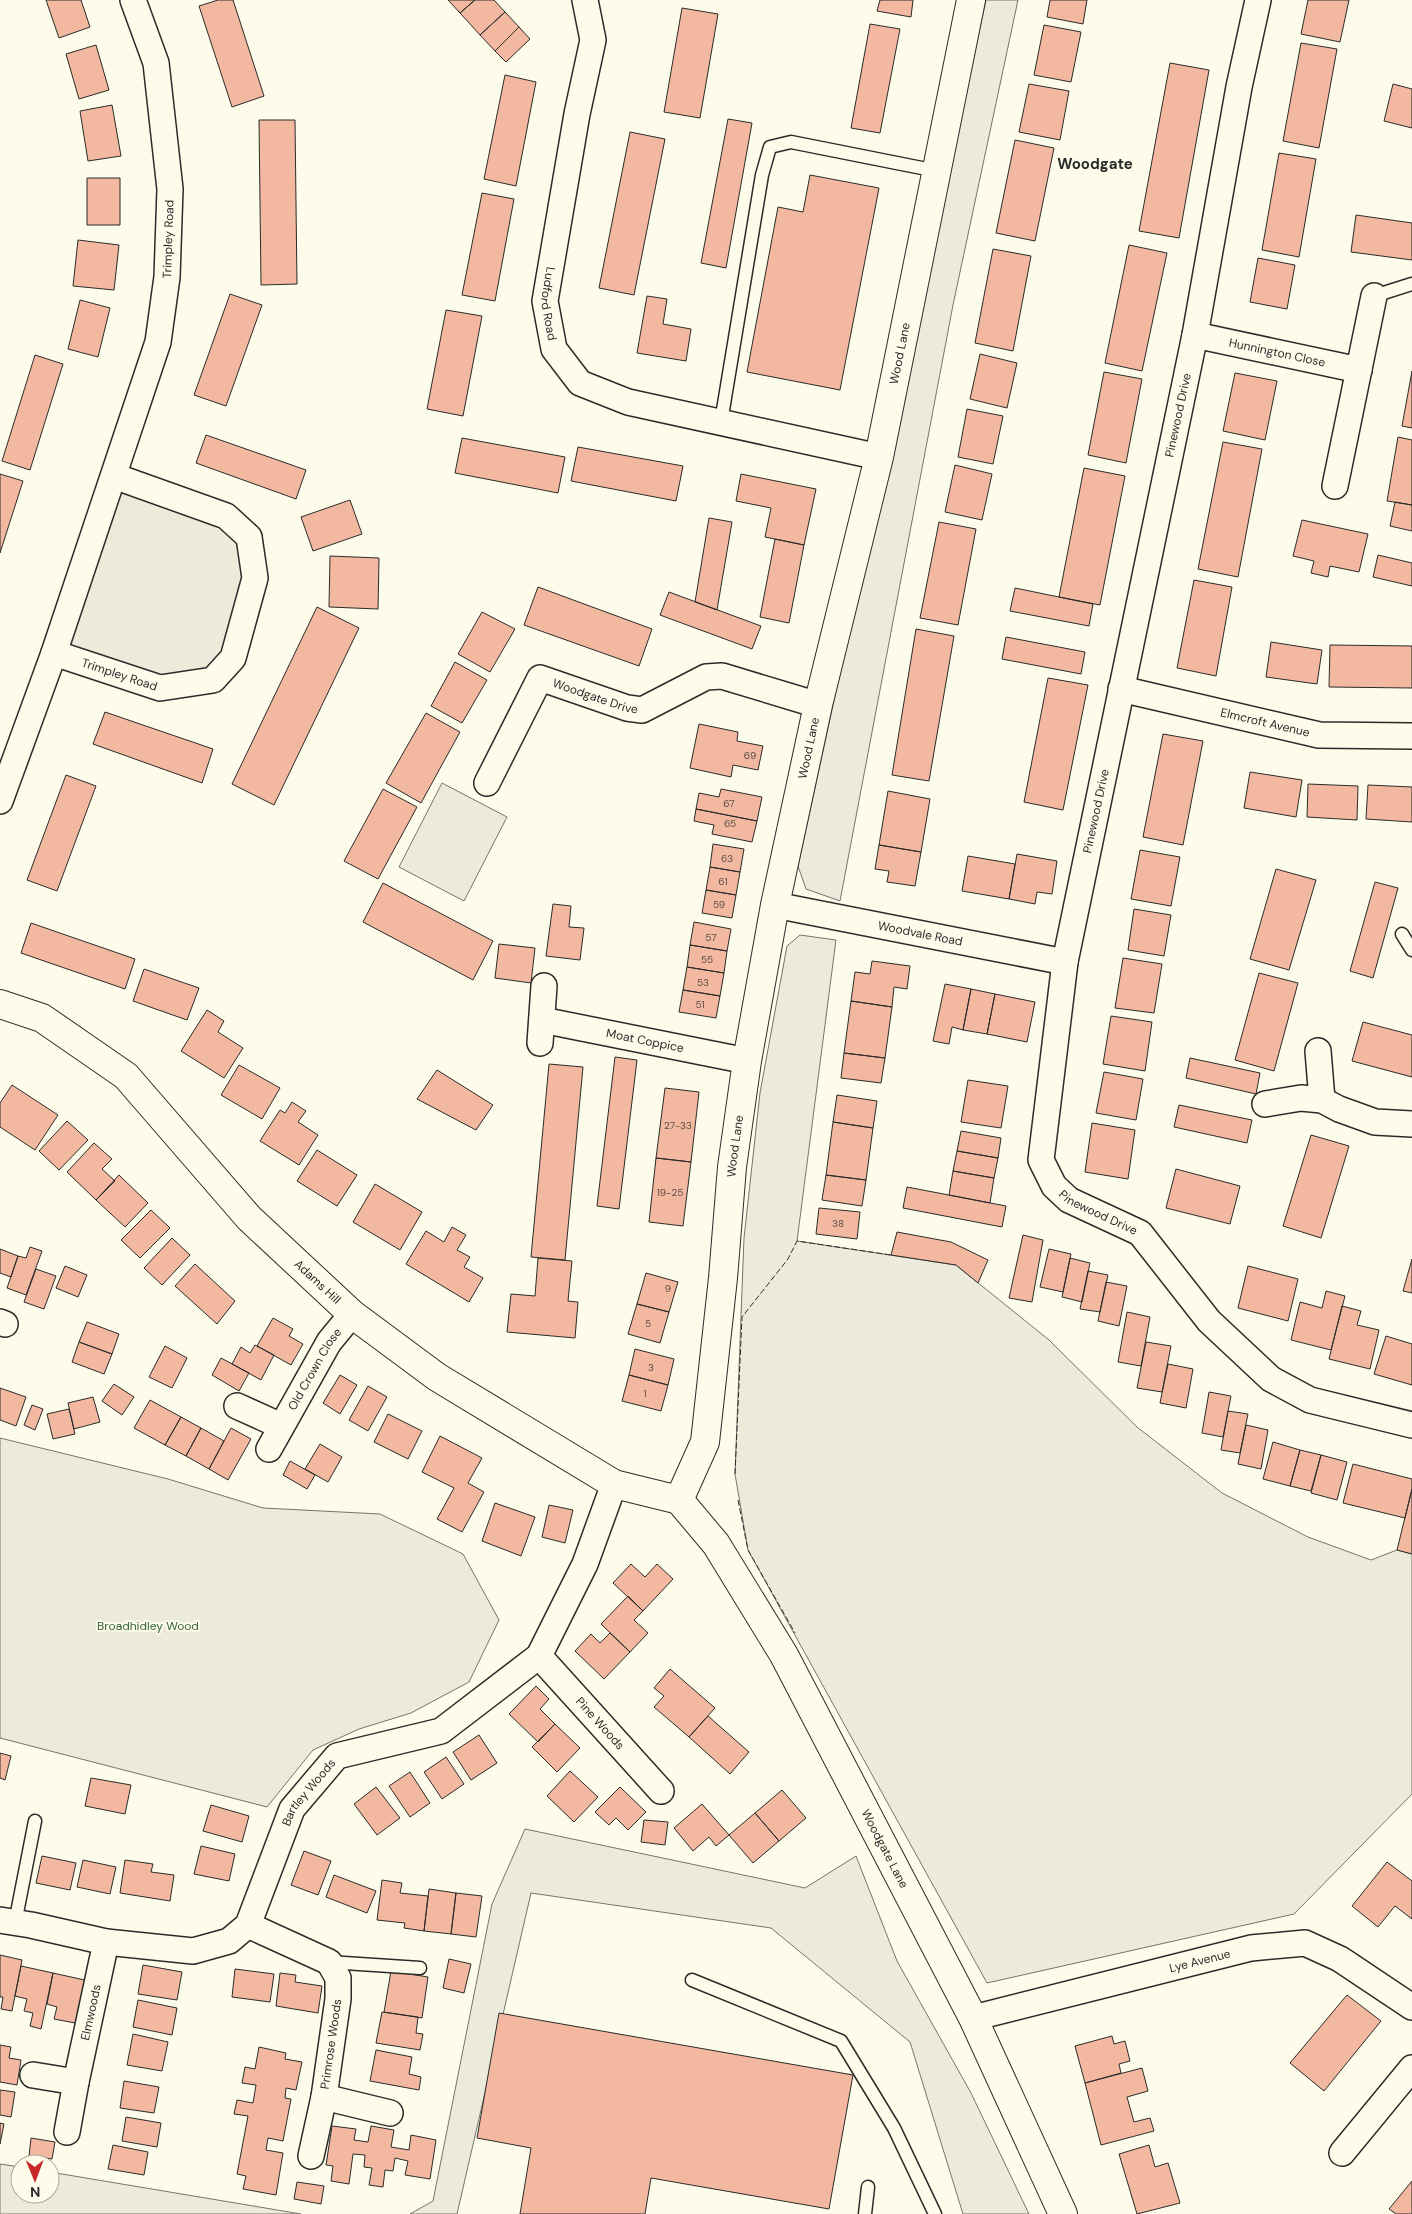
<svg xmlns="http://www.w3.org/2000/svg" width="1412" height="2214" viewBox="0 0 1412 2214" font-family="'DM Sans',sans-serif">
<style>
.green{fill:#ecebdb;stroke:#74746e}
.building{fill:#f2b8a0;stroke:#2b2b2b}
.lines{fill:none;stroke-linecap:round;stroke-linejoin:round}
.lane-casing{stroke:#2b2b2b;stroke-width:15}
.street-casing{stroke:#2b2b2b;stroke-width:28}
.secondary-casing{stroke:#2b2b2b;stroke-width:30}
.lane{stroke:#fdfbea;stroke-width:12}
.street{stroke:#fdfbea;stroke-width:25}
.secondary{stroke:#fdfbea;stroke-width:28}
.fence{stroke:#2b2b2b;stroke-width:1;stroke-dasharray:6 2.5;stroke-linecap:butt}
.labels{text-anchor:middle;stroke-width:4;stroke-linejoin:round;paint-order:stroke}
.number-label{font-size:10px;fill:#5d4e48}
.street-label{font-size:12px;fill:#2b2b2b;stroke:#fdfbea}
.park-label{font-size:12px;fill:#34623c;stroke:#fdfbea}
.quarter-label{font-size:15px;font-weight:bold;fill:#2b2b2b;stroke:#fdfbea}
</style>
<rect width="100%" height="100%" fill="#fdfbea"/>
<!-- green -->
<path class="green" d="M986 0H1018L953 305 840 901 806 889 798 866Z
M122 488 223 524 243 543 248 580 228 652 211 671 163 679 68 647Z
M442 783 507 817 464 901 399 867Z
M800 935 836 940 797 1241 956 1265 1049 1340 1137 1427 1222 1493 1308 1537 1371 1560 1397 1550 1412 1554V1794L1294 1914 987 1983 748 1550 735 1474 744 1238 760 1093 787 946Z
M0 1438 168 1479 263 1508 380 1514 463 1554 499 1620 469 1682 411 1713 359 1729 313 1750 267 1807 0 1738Z
M525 1829 805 1888 856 1856 897 1961 971 2093 1029 2214H963L910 2042 771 1928 531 1893 457 2214H410L433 2201 492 1904Z
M0 2164 20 2167V2194H50V2172L301 2214H0Z"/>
<!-- building -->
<path class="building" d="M46 0H81L90 27 59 38Z
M218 0H233L264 96 232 107 199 6Z
M448 0H475L460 13Z
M475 0H494L505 12 480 35 460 13Z
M880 0H913L911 17 877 11Z
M1050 0H1087L1083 24 1047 17Z
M1308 0H1349L1340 42 1301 34Z
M682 8 718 14 700 118 664 112Z
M505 12 519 27 495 51 480 35Z
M870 24 900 29 880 133 851 128Z
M1044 25 1081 32 1071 82 1034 75Z
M519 27 530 39 506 62 495 51Z
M1301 43 1337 49 1319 148 1283 141Z
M96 45 109 90 79 99 66 54Z
M1170 63 1209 70 1179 238 1139 231Z
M505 75 536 82 516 186 484 179Z
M1029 84 1069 91 1060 140 1019 132Z
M1393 84 1412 89V128L1384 121Z
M112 105 121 156 88 161 80 111Z
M728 119 752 123 726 268 701 263Z
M259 120H295L297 284 261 285Z
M630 132 665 139 634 295 599 288Z
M1015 140 1054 148 1035 241 996 233Z
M1279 153 1316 159 1299 257 1262 250Z
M810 175 879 188 840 390 747 372 778 207 803 212Z
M87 178H120V225H87Z
M482 193 514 199 495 301 462 295Z
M1356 215 1412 223V260L1351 252Z
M78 240 119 245 114 290 73 286Z
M1129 245 1167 253 1142 371 1105 363Z
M993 249 1031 256 1013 351 975 343Z
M1258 258 1295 265 1287 309 1250 302Z
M230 294 262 305 226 406 194 395Z
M647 296 667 299 663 324 691 329 686 361 637 353Z
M80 300 110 308 98 357 68 349Z
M446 310 482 316 463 416 427 409Z
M980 354 1017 363 1007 408 970 399Z
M35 355 63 364 30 470 2 461Z
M1412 371V428L1402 426Z
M1104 372 1142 379 1126 463 1088 455Z
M1235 373 1277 381 1265 440 1223 431Z
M967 409 1003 416 993 464 958 457Z
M206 435 306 470 296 499 196 463Z
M1398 437 1412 440V505L1387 501Z
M462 438 565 457 558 493 455 473Z
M1223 442 1262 449 1238 577 1198 569Z
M578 447 683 466 676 501 571 481Z
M955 465 992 474 982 520 945 512Z
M1084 468 1125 476 1100 605 1059 597Z
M0 474 23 481 0 553Z
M741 474 816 489 804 545 765 537 771 508 736 501Z
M350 500 362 534 313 551 301 517Z
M1395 502 1412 505V531L1390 526Z
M709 518 732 522 717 610 695 602Z
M1302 520 1368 534 1359 572 1330 566 1328 577 1311 573 1314 561 1293 556Z
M939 522 976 529 958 625 920 618Z
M775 539 804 545 789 623 760 617Z
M1378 555 1412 563V586L1373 577Z
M330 556 379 558 378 609 329 607Z
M1194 580 1232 587 1216 676 1177 668Z
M538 587 652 629 639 666 524 625Z
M1015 588 1093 604 1089 626 1010 611Z
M669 592 761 626 752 649 660 615Z
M317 607 359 628 274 805 232 784Z
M482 612 515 629 490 672 458 654Z
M916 629 954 636 929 781 892 775Z
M1006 637 1085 652 1081 674 1002 659Z
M1271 642 1322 650 1317 684 1266 677Z
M1330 645 1412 646V688L1329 687Z
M455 662 487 680 462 723 431 706Z
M1048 678 1088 685 1063 810 1024 802Z
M105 712 213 749 202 783 93 744Z
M426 713 460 732 421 803 386 783Z
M699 724 738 732 737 741 763 746 758 770 733 765 731 777 690 768Z
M1163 734 1203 741 1183 845 1143 837Z
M1250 772 1302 780 1296 817 1244 808Z
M66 775 96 786 57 891 27 880Z
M1308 784 1358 786 1357 820 1307 817Z
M1368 785 1412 787V822L1366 819Z
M383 789 417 807 378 879 344 861Z
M721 789 762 797 757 821 696 809 699 793 719 797Z
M888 791 930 799 921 852 879 845Z
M696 809 757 821 752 842 712 834 714 825 694 821Z
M713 844 744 849 740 872 710 867Z
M879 845 921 852 915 886 887 882 889 871 875 869Z
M1140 850 1180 857 1171 906 1131 899Z
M1017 854 1057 861 1052 894 1037 892 1035 904 1009 899Z
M968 856 1015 864 1009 899 962 891Z
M710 867 740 872 736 895 706 890Z
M1276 869 1316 880 1289 970 1250 959Z
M1375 882 1398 888 1373 978 1350 971Z
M383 883 493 941 473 980 363 922Z
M706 890 736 895 732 918 702 913Z
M553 904 571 906 569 927 584 928 580 960 546 956Z
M1134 909 1171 915 1164 956 1128 950Z
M694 922 731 929 727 951 690 945Z
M31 923 135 959 125 989 21 953Z
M499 944 535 948 531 983 495 978Z
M690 945 727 951 724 973 687 967Z
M1123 958 1162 964 1154 1013 1115 1008Z
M872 961 910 966 907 989 894 987 892 1007 851 1001 855 972 870 974Z
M687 967 724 973 720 996 683 990Z
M144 969 199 988 187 1020 133 1001Z
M1259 973 1298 983 1274 1071 1235 1060Z
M945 984 971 989 963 1030 952 1027 949 1044 933 1041Z
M971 989 995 994 987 1034 963 1030Z
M683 990 720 996 716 1018 679 1012Z
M995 994 1035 1002 1027 1042 987 1034Z
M851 1001 892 1007 885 1058 844 1053Z
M207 1010 224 1021 218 1032 243 1048 224 1078 181 1051Z
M1111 1016 1152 1022 1145 1071 1103 1064Z
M1363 1022 1412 1035V1077L1352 1061Z
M844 1053 885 1058 881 1083 841 1078Z
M615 1057 637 1060 619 1209 597 1206Z
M1190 1058 1260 1073 1256 1094 1186 1078Z
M549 1064 583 1067 565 1260 531 1257Z
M239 1065 280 1088 262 1119 221 1095Z
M437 1070 493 1105 476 1130 417 1099Z
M1104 1072 1143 1079 1136 1120 1096 1113Z
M968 1080 1008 1086 1001 1128 961 1122Z
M12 1085 58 1115 35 1150 0 1127V1103Z
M665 1088 699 1092 691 1162 656 1158Z
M837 1095 877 1101 873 1128 833 1122Z
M292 1102 306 1111 298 1122 318 1135 299 1165 260 1141 280 1110 285 1113Z
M1179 1105 1252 1120 1247 1143 1174 1127Z
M67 1121 88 1140 59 1170 39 1151Z
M833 1122 873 1128 866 1180 826 1175Z
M1092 1123 1135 1130 1128 1179 1085 1172Z
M961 1131 1001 1138 998 1158 957 1151Z
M1311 1135 1349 1146 1321 1238 1283 1226Z
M94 1143 112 1159 102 1169 115 1181 96 1200 67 1172Z
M317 1150 357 1175 337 1206 297 1181Z
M957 1151 998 1158 994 1178 953 1171Z
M656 1158 691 1162 683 1226 649 1222Z
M1176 1169 1240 1186 1230 1224 1166 1208Z
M953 1171 994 1178 990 1203 949 1195Z
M119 1175 148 1203 125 1227 96 1200Z
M826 1175 866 1180 862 1206 822 1200Z
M375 1184 422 1212 400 1250 353 1222Z
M907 1187 1006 1206 1002 1227 903 1208Z
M819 1208 860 1212 857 1239 816 1234Z
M151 1210 170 1228 140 1258 121 1240Z
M452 1227 466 1235 457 1250 470 1257 464 1267 483 1278 469 1302 406 1264 426 1231 444 1242Z
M897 1232 951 1242 988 1260 978 1283 956 1265 891 1255Z
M1023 1235 1043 1240 1032 1302 1009 1298Z
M172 1238 190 1255 162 1285 144 1268Z
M30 1247 42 1251 26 1295 7 1288 18 1256 26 1258Z
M0 1249 18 1256 11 1277 0 1273Z
M1049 1249 1071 1254 1063 1292 1040 1287Z
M538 1258 572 1261 568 1301 578 1302 575 1338 507 1332 511 1294 535 1296Z
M1070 1258 1090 1263 1082 1302 1062 1297Z
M1412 1259V1293L1403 1291Z
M195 1264 235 1301 217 1324 175 1286Z
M65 1266 87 1275 78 1297 56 1288Z
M1248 1266 1298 1279 1288 1321 1238 1308Z
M36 1269 56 1276 44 1309 24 1302Z
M1088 1271 1108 1275 1100 1312 1080 1309Z
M646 1273 678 1282 669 1312 637 1304Z
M1106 1282 1127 1286 1119 1326 1098 1321Z
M1326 1291 1345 1296 1331 1350 1291 1340 1300 1302 1322 1308Z
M637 1304 669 1312 660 1343 628 1334Z
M1342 1306 1361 1311 1357 1325 1379 1330 1370 1369 1329 1359Z
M1127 1312 1150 1317 1141 1366 1118 1362Z
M273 1318 293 1329 289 1336 303 1344 291 1365 257 1346Z
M87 1322 119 1334 112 1354 79 1342Z
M1386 1336 1412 1344V1385L1374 1374Z
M79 1342 112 1354 104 1374 72 1362Z
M1146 1342 1171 1346 1162 1392 1137 1388Z
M255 1345 274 1355 261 1380 232 1364 241 1347 250 1353Z
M165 1346 187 1358 172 1388 149 1377Z
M635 1349 674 1359 668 1385 629 1375Z
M221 1358 249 1373 239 1391 212 1375Z
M1168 1364 1193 1369 1186 1408 1160 1403Z
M340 1375 357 1385 340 1414 323 1403Z
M629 1375 668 1385 661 1411 622 1401Z
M114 1384 134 1397 122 1415 102 1401Z
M368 1386 387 1397 368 1431 349 1420Z
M0 1388 26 1397 16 1426 0 1420Z
M1209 1392 1231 1396 1223 1437 1202 1433Z
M93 1397 100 1422 74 1429 68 1403Z
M150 1400 181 1417 165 1445 134 1428Z
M32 1405 43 1409 35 1430 24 1425Z
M69 1409 75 1434 53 1439 47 1414Z
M1228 1411 1248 1414 1240 1453 1221 1450Z
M388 1414 422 1431 408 1459 374 1442Z
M181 1417 201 1428 186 1456 165 1445Z
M1246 1425 1268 1430 1261 1469 1238 1464Z
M201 1428 224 1441 209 1469 186 1456Z
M231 1428 251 1439 228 1480 209 1469Z
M440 1436 482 1458 468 1483 484 1492 462 1532 437 1519 454 1488 422 1472Z
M1273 1442 1300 1450 1290 1486 1263 1479Z
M320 1444 342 1457 328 1482 305 1469Z
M1300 1450 1321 1455 1311 1491 1290 1486Z
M1321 1455 1347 1462 1337 1500 1311 1493Z
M290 1461 315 1475 307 1489 283 1475Z
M1353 1464 1412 1479V1489L1405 1518 1343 1503Z
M1412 1489V1554L1397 1550Z
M495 1503 535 1517 521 1556 482 1541Z
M549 1505 573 1510 565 1543 542 1537Z
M631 1564 645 1577 657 1564 673 1579 643 1611 613 1583Z
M628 1596 643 1611 634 1620 648 1633 630 1652 601 1624Z
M610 1633 630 1652 604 1679 575 1651 591 1634 600 1643Z
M670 1669 715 1708 689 1737 654 1707 664 1696 654 1688Z
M536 1686 549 1699 540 1709 555 1724 538 1742 509 1714Z
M708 1716 749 1752 730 1774 689 1737Z
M555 1724 580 1748 557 1772 532 1747Z
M479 1735 497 1763 471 1780 453 1752Z
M0 1753 11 1756 5 1780 0 1778Z
M446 1757 464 1784 442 1799 424 1772Z
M570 1771 598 1797 574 1822 547 1796Z
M410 1772 430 1803 410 1817 389 1786Z
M91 1778 131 1785 125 1814 85 1806Z
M376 1787 400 1818 377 1835 354 1804Z
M620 1787 646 1812 628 1830 616 1818 609 1825 595 1812Z
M782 1790 806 1818 779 1841 755 1813Z
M702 1804 729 1835 716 1846 709 1837 693 1851 674 1828Z
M211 1805 249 1816 242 1842 203 1831Z
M755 1813 779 1841 753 1863 729 1835Z
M644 1820 668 1822 665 1845 641 1842Z
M201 1846 235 1854 229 1881 194 1874Z
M304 1851 331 1861 318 1895 291 1885Z
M42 1856 76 1863 70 1890 36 1883Z
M83 1860 116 1867 110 1894 77 1887Z
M125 1860 153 1864 151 1872 174 1875 170 1901 120 1893Z
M1387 1862 1412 1881V1919L1395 1906 1378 1927 1352 1906Z
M334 1875 376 1891 367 1913 326 1897Z
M382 1880 402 1883 400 1893 428 1896 424 1931 404 1928 405 1923 377 1920Z
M429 1889 456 1893 451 1934 424 1931Z
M456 1893 482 1896 476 1937 451 1934Z
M0 1955 22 1960 12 2011 1 2009 3 1997H0Z
M449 1959 471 1964 464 1993 443 1988Z
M143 1965 182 1972 177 2000 138 1994Z
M21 1966 53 1973 41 2029 30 2026 33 2013 24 2011 27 1999 15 1996Z
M235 1969 274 1974 270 2002 232 1997Z
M391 1971 428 1977 422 2018 384 2012Z
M53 1973 89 1981 80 2024 54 2019 57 2007 47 2004Z
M280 1973 296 1975 295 1982 322 1986 318 2013 276 2006Z
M1347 1995 1381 2021 1324 2091 1290 2063Z
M138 2000 177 2008 172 2035 133 2027Z
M382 2012 418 2017 416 2033 423 2034 420 2050 376 2043Z
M499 2013 853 2075 829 2209 651 2178 645 2214H520L531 2148 477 2138Z
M133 2034 168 2042 162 2071 127 2065Z
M1112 2036 1114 2044 1125 2041 1130 2061 1119 2064 1121 2073 1085 2083 1075 2046Z
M0 2045 11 2047 9 2058 21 2060 17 2085 0 2082Z
M259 2047 286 2053 285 2059 302 2062 296 2090 286 2088 285 2098 291 2099 283 2141 268 2138 266 2150 283 2153 276 2195 243 2189 246 2176 237 2174 248 2116 234 2114 237 2100 253 2103 256 2085 242 2083 245 2067 255 2069Z
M376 2050 412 2057 409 2074 421 2077 419 2090 370 2081Z
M1142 2068 1148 2091 1127 2097 1134 2122 1150 2118 1154 2131 1101 2145 1085 2083Z
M124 2081 159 2087 154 2113 120 2108Z
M0 2090 15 2092 11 2117 0 2115Z
M126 2117 161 2123 157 2147 122 2141Z
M0 2123 4 2124 0 2144Z
M332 2126 356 2129 354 2140 368 2142 371 2126 394 2130 391 2147 409 2150 411 2135 436 2140 430 2179 405 2175 408 2161 395 2158 393 2171 385 2170 383 2187 369 2185 372 2168 364 2167 365 2155 353 2154 349 2184 331 2181 333 2166 326 2165Z
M31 2138 55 2142 52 2159 29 2156Z
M113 2145 148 2152 144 2175 108 2169Z
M1149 2145 1155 2167 1168 2163 1180 2203 1137 2214 1119 2154Z
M1412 2181V2214H1396L1389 2209Z
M297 2182 324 2186 321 2204 294 2199Z"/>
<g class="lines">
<!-- lane casing -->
<g class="lane-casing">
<path id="lane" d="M1374 296 1412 284
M721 422 762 175 770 147 791 142 937 171
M1402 934 1412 950
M15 1923 35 1821
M329 1962 420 1968
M692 1980 841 2041 894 2128 935 2214
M865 2214 868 2187"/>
</g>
<!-- street casing -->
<g class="street-casing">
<g id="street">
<path id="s1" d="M585 0 593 40 577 114 545 301 554 349 580 383 628 402 879 457"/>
<path id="s2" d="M1258 0 1239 87 1195 335 1065 962 1041 1160 1054 1186 1069 1200 1140 1233 1209 1321 1271 1379 1310 1400 1412 1425"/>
<path id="s3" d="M1195 335 1359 370"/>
<path d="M1335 486 1374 296"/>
<path id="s4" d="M54 653 160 688 213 680 233 658 255 578 249 537 226 516 114 476"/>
<path id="s5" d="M1121 689 1319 735 1412 736"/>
<path id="s6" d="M487 783 540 678 627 708 642 710 706 677 722 676 818 705"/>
<path id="s7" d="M0 801 54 653 158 342 167 277 170 189 156 63 133 0"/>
<path id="s8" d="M775 905 1065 962"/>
<path id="s9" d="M542 1020 747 1061"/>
<path d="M540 1043 544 986"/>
<path d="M1318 1051 1322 1100"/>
<path d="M1265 1104 1301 1098 1322 1100 1339 1109 1375 1122 1412 1124"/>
<path d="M0 1322 5 1324"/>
<path d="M237 1406 281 1426"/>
<path id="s10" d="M269 1449 329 1342 352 1314"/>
<path id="s11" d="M539 1656 661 1791"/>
<path id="s12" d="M0 1920 31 1925 106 1942 193 1951 229 1941 248 1925 292 1809 337 1756 441 1731 539 1656 585 1564 614 1484"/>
<path d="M248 1925 329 1962 338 1978V1999L324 2097 311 2156"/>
<path id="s13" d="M973 2018 1251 1948 1305 1943 1340 1959 1412 2007"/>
<path d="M33 2075 76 2082"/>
<path d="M324 2097 390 2113"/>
<path id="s14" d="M67 2132 76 2082 106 1942"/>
<path d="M1342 2153 1412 2068"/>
</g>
</g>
<!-- secondary casing -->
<g class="secondary-casing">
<g id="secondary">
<path id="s15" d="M0 1004 42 1018 126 1076 249 1218 352 1314 437 1377 614 1484 679 1500"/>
<path id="s16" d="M679 1500 705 1442 723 1278 732 1167 747 1061 775 905 818 705 879 457 971 0"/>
<path id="s17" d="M679 1500 716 1544 784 1655 973 2018 1063 2214"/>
</g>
</g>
<!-- lane -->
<use href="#lane" class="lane"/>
<!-- street -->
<use href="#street" class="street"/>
<!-- secondary -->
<use href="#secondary" class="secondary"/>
<!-- fence -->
<path class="fence" d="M735 1474 742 1317 788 1259 797 1241 891 1255
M738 1500 748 1550 795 1633"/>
</g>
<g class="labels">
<!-- number labels -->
<g class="number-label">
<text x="750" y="759">69</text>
<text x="729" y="807">67</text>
<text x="730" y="827">65</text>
<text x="727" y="862">63</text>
<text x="723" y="885">61</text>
<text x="719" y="908">59</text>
<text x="711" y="941">57</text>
<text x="707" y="963">55</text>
<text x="703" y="986">53</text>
<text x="700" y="1008">51</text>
<text x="678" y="1129">27-33</text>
<text x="670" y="1196">19-25</text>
<text x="838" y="1227">38</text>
<text x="668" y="1292">9</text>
<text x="648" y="1327">5</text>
<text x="651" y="1371">3</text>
<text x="645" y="1397">1</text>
</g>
<!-- street labels -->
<g class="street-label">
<text dy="4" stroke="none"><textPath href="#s7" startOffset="589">Trimpley Road</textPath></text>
<text dy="4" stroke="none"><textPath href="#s1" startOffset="309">Ludford Road</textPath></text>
<text dy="4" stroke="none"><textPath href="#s3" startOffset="84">Hunnington Close</textPath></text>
<text dy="4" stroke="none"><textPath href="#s16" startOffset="1171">Wood Lane</textPath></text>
<text transform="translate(1178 415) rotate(-78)" y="4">Pinewood Drive</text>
<text dy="4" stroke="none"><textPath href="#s4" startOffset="69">Trimpley Road</textPath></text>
<text dy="4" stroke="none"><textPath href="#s6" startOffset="176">Woodgate Drive</textPath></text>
<text dy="4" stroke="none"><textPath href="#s5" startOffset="148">Elmcroft Avenue</textPath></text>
<text dy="4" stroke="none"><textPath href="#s16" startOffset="766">Wood Lane</textPath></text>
<text transform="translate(1096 811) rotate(-78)" y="4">Pinewood Drive</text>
<text dy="4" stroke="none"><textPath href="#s8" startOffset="148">Woodvale Road</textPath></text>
<text dy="4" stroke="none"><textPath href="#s9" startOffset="105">Moat Coppice</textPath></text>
<text dy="4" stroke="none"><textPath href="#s16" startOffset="361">Wood Lane</textPath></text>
<text dy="4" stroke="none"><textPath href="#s2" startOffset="1262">Pinewood Drive</textPath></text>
<text dy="4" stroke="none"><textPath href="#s15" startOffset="428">Adams Hill</textPath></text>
<text dy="4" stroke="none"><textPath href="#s10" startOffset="92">Old Crown Close</textPath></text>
<text dy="4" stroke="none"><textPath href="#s11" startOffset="91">Pine Woods</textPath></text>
<text dy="4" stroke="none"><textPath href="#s12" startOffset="405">Bartley Woods</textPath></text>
<text dy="4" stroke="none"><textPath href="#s17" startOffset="406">Woodgate Lane</textPath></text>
<text dy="4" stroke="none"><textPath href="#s13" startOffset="234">Lye Avenue</textPath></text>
<text dy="4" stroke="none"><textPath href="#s14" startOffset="122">Elmwoods</textPath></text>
<text transform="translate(331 2044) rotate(-82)" y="4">Primrose Woods</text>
</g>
<!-- park labels -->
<g class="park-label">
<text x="148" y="1630">Broadhidley Wood</text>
</g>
<!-- quarter labels -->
<g class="quarter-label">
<text x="1095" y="169">Woodgate</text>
</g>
</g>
<!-- north arrow -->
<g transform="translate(35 2179) rotate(179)"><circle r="24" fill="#fdfbea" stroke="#a9a89e"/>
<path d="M0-4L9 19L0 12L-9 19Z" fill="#c62828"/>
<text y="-8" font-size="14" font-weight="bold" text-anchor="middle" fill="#2b2b2b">N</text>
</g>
</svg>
